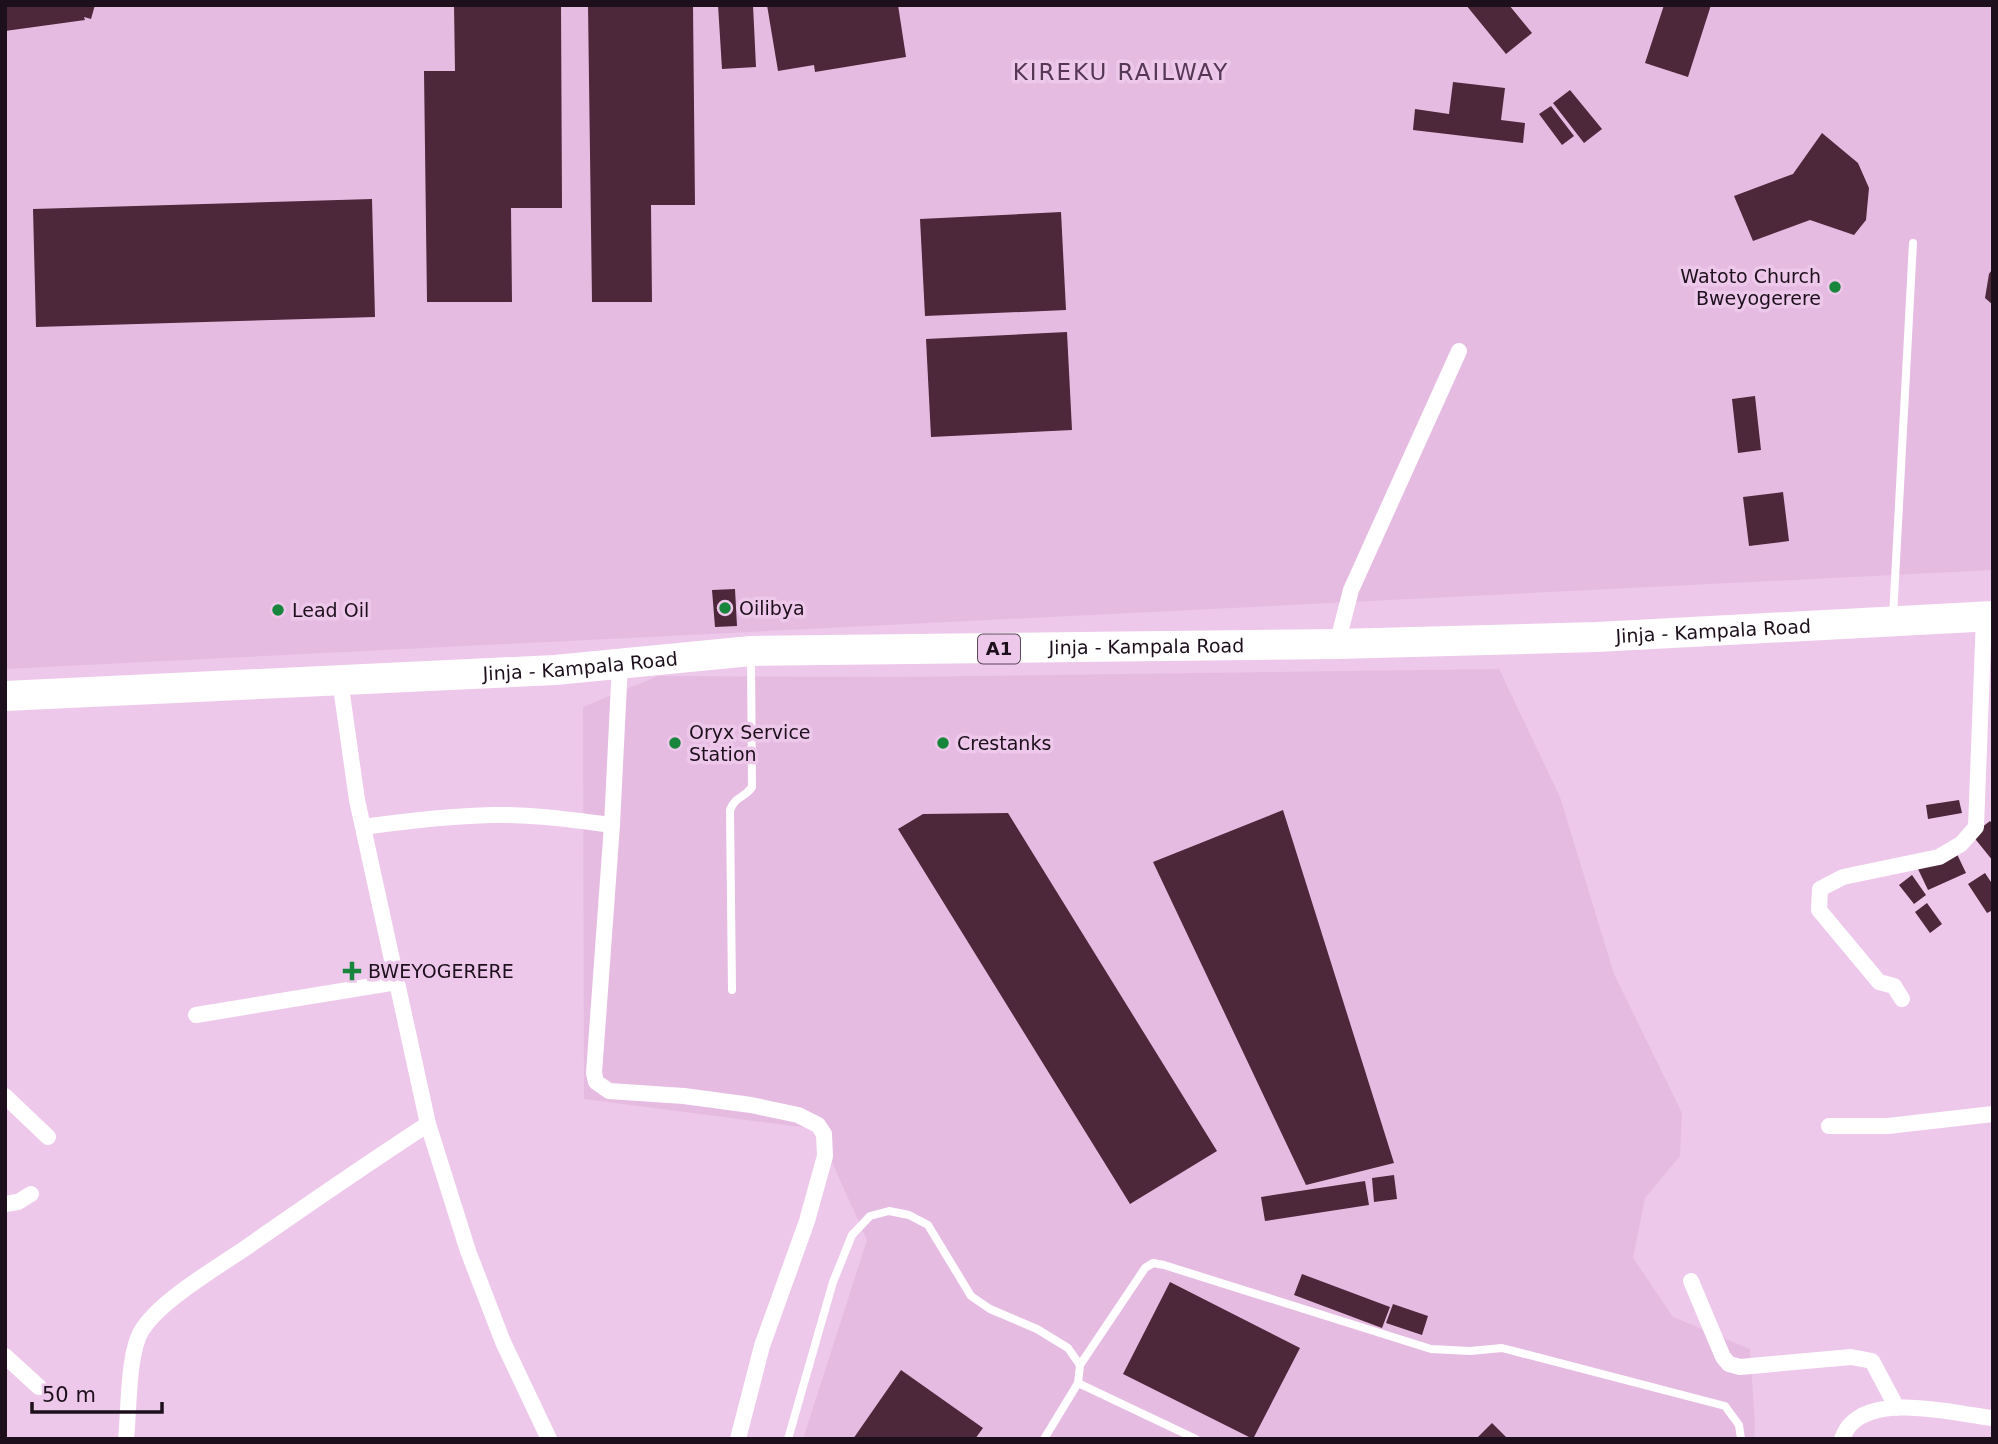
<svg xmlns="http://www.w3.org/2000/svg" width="1998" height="1444" viewBox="0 0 1998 1444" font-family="'DejaVu Sans',sans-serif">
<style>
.built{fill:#e6bbe2}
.building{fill:#4c283a}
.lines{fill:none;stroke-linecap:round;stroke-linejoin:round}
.lane{stroke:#fff;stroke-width:8}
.street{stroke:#fff;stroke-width:16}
.highway{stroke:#fff;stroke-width:30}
.poi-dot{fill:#17853c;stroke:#edc8ea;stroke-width:2.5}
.labels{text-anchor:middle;stroke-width:7;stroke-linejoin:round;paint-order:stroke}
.shield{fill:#edc8ea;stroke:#5b475a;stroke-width:2}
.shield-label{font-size:18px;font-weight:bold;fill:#1d101c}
.poi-label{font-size:19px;fill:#1d101c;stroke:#edc8ea;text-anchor:start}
.street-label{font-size:19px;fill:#1d101c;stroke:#edc8ea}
.quarter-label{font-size:23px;letter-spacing:2px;fill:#563754;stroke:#edc8ea}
</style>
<rect width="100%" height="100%" fill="#edc8ea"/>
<!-- built -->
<path class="built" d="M5 5H1993V570L5 669Z
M1499 669 1560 797 1614 974 1682 1113 1680 1156 1645 1198 1633 1258 1673 1317 1750 1349 1755 1427 1754 1439H803L867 1240 817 1129 584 1099 583 707 658 676 900 677Z"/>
<!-- building -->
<path class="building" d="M5 5H95L91 19 84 17 85 20 5 31Z
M454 5H561L562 208H511L512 302H427L424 71H455Z
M588 5H693L695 205H651L652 302H592Z
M718 5H753L756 67 722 69Z
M767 5H898L906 57 815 72 814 65 778 71Z
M1466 5H1509L1532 33 1506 54Z
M1664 5H1711L1688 77 1645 63Z
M1453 82 1505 88 1501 120 1525 123 1523 143 1413 130 1415 109 1449 114Z
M1570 90 1602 129 1584 143 1553 103Z
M1551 106 1574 136 1562 145 1539 114Z
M1822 133 1858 163 1869 188 1866 220 1854 235 1810 220 1753 241 1734 196 1793 174Z
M372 199 375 317 36 327 33 209Z
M1061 212 1066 310 925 316 920 219Z
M1993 268V305L1985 298 1989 274Z
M1067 332 1072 430 931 437 926 339Z
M1755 396 1761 450 1738 453 1732 399Z
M1783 492 1789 541 1749 546 1743 497Z
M735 589 737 626 715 627 712 590Z
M1959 800 1962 813 1928 819 1926 805Z
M1283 810 1394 1163 1306 1185 1153 862Z
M1008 813 1217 1151 1130 1204 898 829 923 814Z
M1990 821 1993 825V861L1972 835Z
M1956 852 1966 873 1928 890 1918 869Z
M1985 873 1993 885V910L1987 913 1968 884Z
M1912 875 1926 895 1914 904 1899 885Z
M1927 903 1942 924 1930 933 1915 912Z
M1394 1175 1397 1199 1374 1202 1372 1178Z
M1365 1181 1369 1205 1265 1221 1261 1197Z
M1302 1274 1390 1307 1382 1328 1294 1295Z
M1170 1282 1300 1348 1253 1439 1123 1374Z
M1393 1304 1428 1316 1422 1335 1386 1323Z
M901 1370 983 1428 975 1439H853Z
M1492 1423 1508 1439H1476Z"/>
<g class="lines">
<!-- lane -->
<path class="lane" d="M1893 617 1913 243
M732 990 730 810C736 795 745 798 752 787L751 658
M1080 1365 1145 1268 1153 1263 1164 1265 1431 1349 1470 1351 1502 1348 1725 1406 1739 1425 1741 1439
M788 1439 833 1282 852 1235 870 1216 889 1211 909 1215 928 1225 971 1296 990 1309 1037 1329 1068 1348 1080 1365 1078 1383
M1044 1439 1078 1383 1196 1439"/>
<!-- street -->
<path class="street" d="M1337 644 1351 590 1459 351
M340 680 357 800 428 1124 468 1251 503 1342 549 1439
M612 825 620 664
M363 827C406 821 449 816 493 815 533 814 573 820 612 825L594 1073 596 1082 609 1091 684 1096 751 1105 798 1115 818 1125 824 1134 825 1156 807 1221 762 1346 738 1439
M1902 999 1894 986 1879 982 1819 910 1820 889 1843 877 1939 857 1961 844 1976 827 1984 617
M196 1015 397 982
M5 1096 48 1137
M1829 1126H1888L1993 1114
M5 1204 18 1202 31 1194
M1691 1281 1723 1357 1729 1364 1740 1367 1851 1357 1872 1361 1897 1408
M5 1356 39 1387
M126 1439C129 1410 128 1364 138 1338 150 1306 218 1267 247 1247 307 1205 367 1164 428 1124
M1842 1439C1844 1434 1847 1428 1850 1425 1879 1393 1955 1414 1993 1418"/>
<!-- highway -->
<path class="highway" id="s1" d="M5 696 555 670 751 651 1337 644 1597 637 1993 616"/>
</g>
<!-- markers -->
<g class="poi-dot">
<circle cx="1835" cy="287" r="7"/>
<circle cx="725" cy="608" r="7"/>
<circle cx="278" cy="610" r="7"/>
<circle cx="675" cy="743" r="7"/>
<circle cx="943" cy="743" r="7"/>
<path d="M348.5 960.5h7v7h7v7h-7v7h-7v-7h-7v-7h7z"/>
</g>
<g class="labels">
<!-- shield labels -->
<rect class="shield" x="978" y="634.5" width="42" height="29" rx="5"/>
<g class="shield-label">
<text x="999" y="655">A1</text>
</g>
<!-- poi labels -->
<g class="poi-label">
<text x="1821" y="283" text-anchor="end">Watoto Church<tspan x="1821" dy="22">Bweyogerere</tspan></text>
<text x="739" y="615">Oilibya</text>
<text x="292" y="617">Lead Oil</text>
<text x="689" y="739">Oryx Service<tspan x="689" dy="22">Station</tspan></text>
<text x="957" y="750">Crestanks</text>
<text x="368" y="978">BWEYOGERERE</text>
</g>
<!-- street labels -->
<g class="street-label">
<text dy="7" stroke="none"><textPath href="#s1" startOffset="1710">Jinja - Kampala Road</textPath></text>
<text dy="7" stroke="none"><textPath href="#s1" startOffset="1143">Jinja - Kampala Road</textPath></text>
<text dy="7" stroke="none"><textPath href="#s1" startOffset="576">Jinja - Kampala Road</textPath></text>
</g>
<!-- quarter labels -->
<g class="quarter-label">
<text x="1121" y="80">KIREKU RAILWAY</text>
</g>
</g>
<!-- border -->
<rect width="1998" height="1444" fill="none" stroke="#1d101c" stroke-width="14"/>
<!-- scale -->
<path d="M32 1402v10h130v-10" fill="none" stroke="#1d101c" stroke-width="3.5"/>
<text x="42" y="1402" font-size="21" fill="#1d101c" stroke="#edc8ea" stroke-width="5" paint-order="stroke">50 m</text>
</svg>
